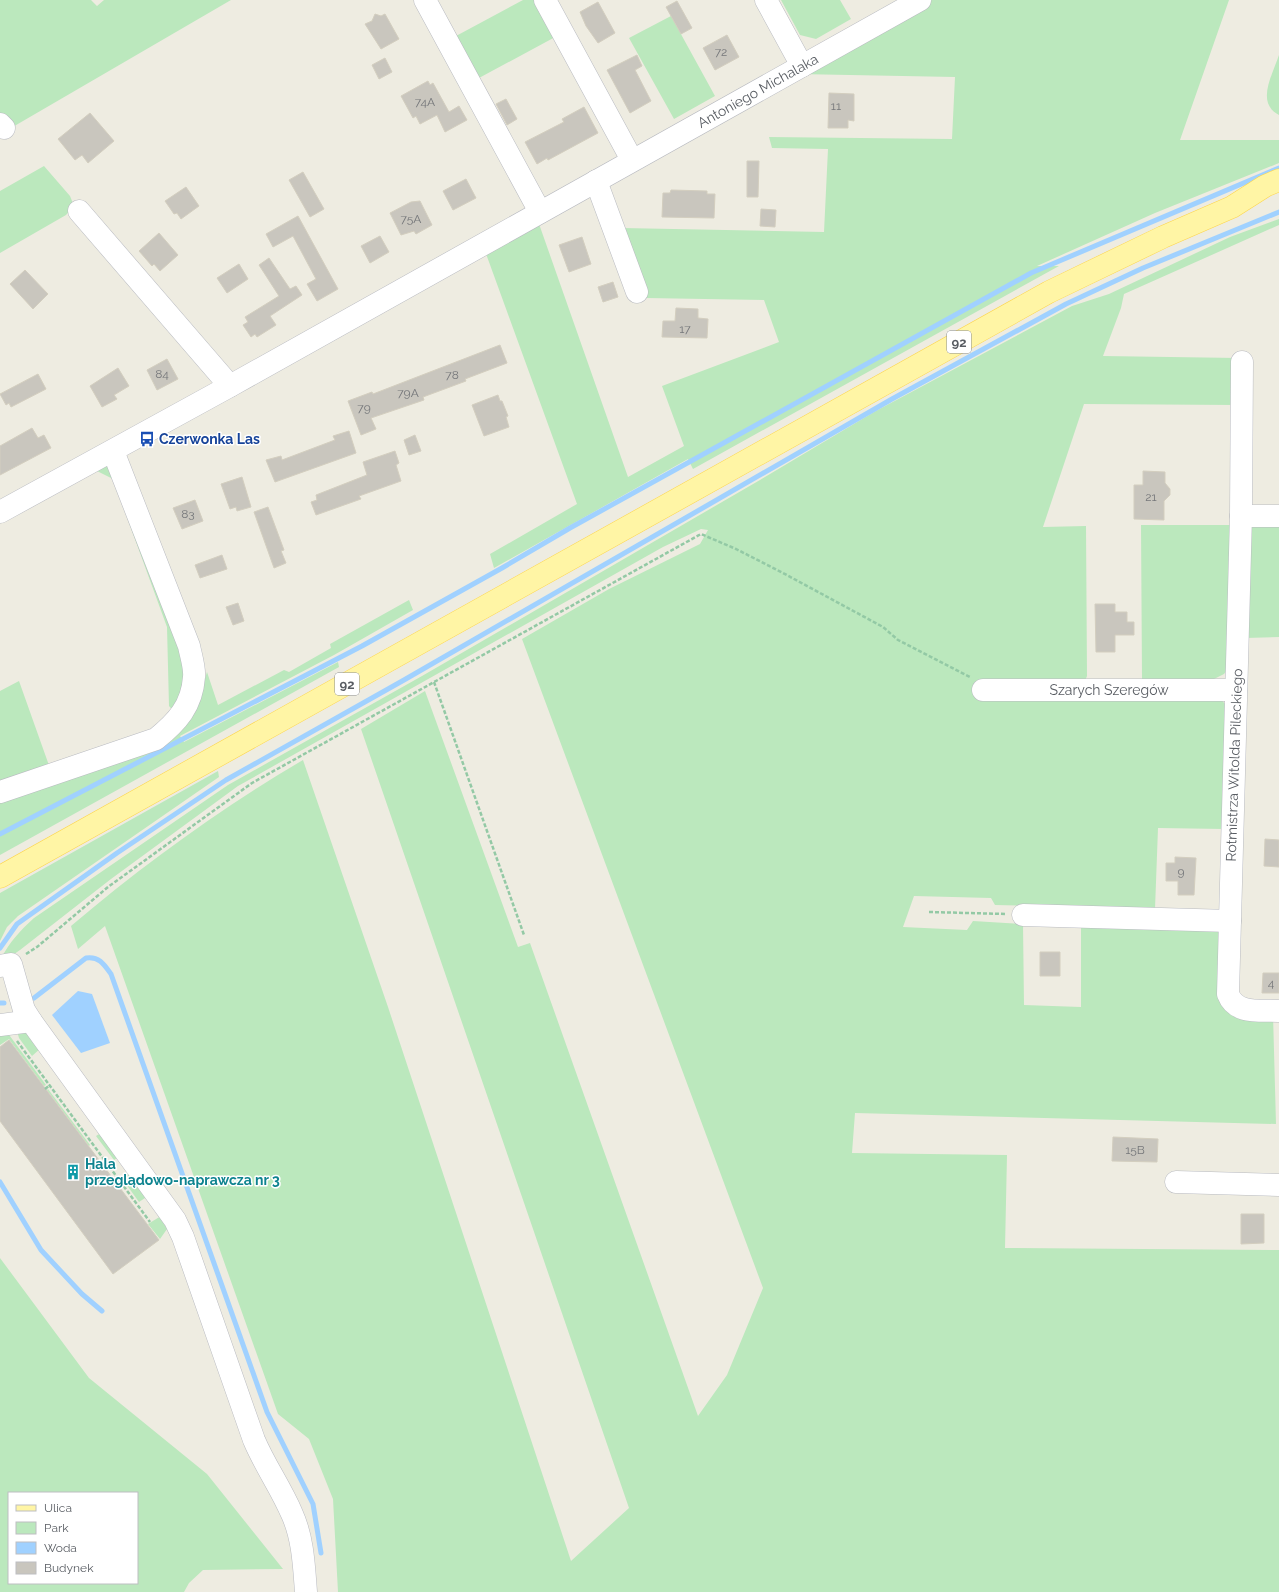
<svg xmlns="http://www.w3.org/2000/svg" width="1279" height="1592" viewBox="0 0 1279 1592" font-family="Raleway,sans-serif">
<style>
.green{fill:#bbe8bd;fill-rule:evenodd}
.water{fill:#a0d1ff}
.lines{fill:none;stroke-linecap:round;stroke-linejoin:round}
.stream{stroke:#a0d1ff;stroke-width:5}
.building{fill:#c9c6be;stroke:#d3cebf}
.minor-casing{stroke:#b9bbc1;stroke-width:23}
.major-casing{stroke:#fed54a;stroke-width:23}
.path{stroke:#93c9a5;stroke-width:2.5;stroke-dasharray:4 2;stroke-linecap:butt}
.minor{stroke:#fff;stroke-width:22}
.major{stroke:#fff5a5;stroke-width:22}
.labels{text-anchor:middle;stroke-width:3;stroke-linejoin:round;paint-order:stroke}
.number-label{font-size:12px;fill:#75777a}
.shield{fill:#fff;stroke:#8b8e92;stroke-width:1}
.shield-label{font-size:13px;font-weight:bold;fill:#595d63}
.street-label{font-size:14px;fill:#595d63;stroke:#fff}
.transit-label{font-size:14px;font-weight:bold;fill:#164399;stroke:#fff;text-anchor:start}
.culture-label{font-size:14px;font-weight:bold;fill:#0d838f;stroke:#fff;text-anchor:start}
</style>
<rect width="100%" height="100%" fill="#eeece1"/>
<!-- green -->
<path class="green" d="M0 0H91L97 6 104 0H231L11 128 0 115Z
M523 0H536L557 36 479 78 456 36Z
M781 0H840L851 19 816 39 800 35Z
M932 0H1229L1180 140H1279V163L1155 213 1037 266H1059L693 469 688 459 494 568 490 554 577 504 485 251 538 221 628 477 684 446 662 386 779 342 764 300 646 298 622 228 824 232 828 149 772 148 769 137 952 139 955 77 797 74Z
M671 16 715 96 674 119 629 38Z
M1279 55V115C1255 103 1273 74 1279 55Z
M44 166 70 196 74 206 66 215 0 253V191Z
M1279 219V225L1124 294 1121 308 1103 356 1238 358 1236 405 1084 404 1043 527 1086 526 1087 676 1085 681 1217 695 1226 705 1224 829 1158 828 1155 909 995 905 991 898 914 896 903 927 967 930 973 921 1023 924 1024 1005 1081 1007V927L1216 928 1223 934 1222 992 1273 1014 1276 1124 855 1113 852 1153 1007 1155 1005 1248 1279 1250V1592H338L333 1499 309 1439 278 1414 105 926 78 949 71 926C143 865 221 808 303 760L388 1007 571 1561 629 1508 361 729 425 691 518 947 530 943 698 1416 727 1375 763 1288 522 639 609 589 700 544 708 530 701 529 663 547 238 786 111 879 20 950 7 959H1C10 941 20 931 34 918L228 785 422 676 760 480 874 412 1072 306 1109 294 1230 237Z
M108 465 187 669 177 715 169 706 167 627 113 479 93 469Z
M1141 525H1233L1232 664 1224 674 1212 680 1142 679Z
M1255 525H1279V637L1245 638 1248 531Z
M409 600 413 610 334 655 180 736 184 742 338 662 339 667 0 855V798L149 748 197 704 207 672 218 705 284 670 289 672 331 648 330 644Z
M19 681 51 771 0 788V691Z
M218 771 219 777 18 916 7 927 0 941V893Z
M17 1031 27 1033 41 1048 32 1056 19 1038Z
M7 1032 46 1085 44 1086 9 1039 0 1045V1033Z
M48 1089 90 1145 89 1146 47 1090Z
M104 1131 120 1156 114 1160 96 1136Z
M129 1171 148 1196 139 1202 121 1177Z
M161 1216 167 1229 160 1239 148 1224Z
M0 1258 89 1378 207 1474 283 1569 203 1570 189 1583 184 1592H0ZM9 1493H137V1583H9Z"/>
<!-- water -->
<path class="water" d="M78 991 92 994 110 1043 81 1053 52 1015Z"/>
<g class="lines">
<!-- stream -->
<path class="stream" d="M0 834 362 646 502 568 570 528 1031 273 1279 168
M0 948 17 924 117 853 226 780 404 680 892 399 1066 304 1143 268 1279 212
M34 998 86 958C99 956 104 964 111 974L267 1412 313 1504 321 1553
M0 1003H4
M0 1182 41 1250 82 1294 102 1311"/>
</g>
<!-- building -->
<path class="building" d="M677 1 692 28 681 34 666 7Z
M598 2 615 33 598 43 586 26 580 12Z
M375 14 381 16 385 14 399 39 381 49 365 24 372 21Z
M727 35 739 57 715 70 703 48Z
M637 55 642 66 635 70 651 101 630 113 607 70Z
M385 58 392 72 379 79 372 65Z
M428 81 430 85 433 83 449 112 459 106 467 120 445 132 437 115 420 124 416 116 413 118 401 96Z
M829 93 854 94V121L848 120V128H828Z
M506 99 517 119 507 125 496 104Z
M584 107 598 133 548 160 547 158 537 164 525 142 564 122 562 119Z
M90 113 114 141 88 163 82 155 75 160 58 139Z
M747 161H759L758 197H747Z
M303 172 324 209 310 217 289 180Z
M466 179 476 198 453 210 443 191Z
M186 187 199 206 181 219 177 213 174 214 165 201Z
M671 190 707 191V194H715L714 218 662 217 663 193H670Z
M420 201 432 225 416 234 414 231 401 235 390 213 411 202Z
M761 209 776 210 775 227 760 226Z
M298 216 338 289 317 301 307 284 316 279 293 236 273 247 266 234Z
M159 233 178 255 160 271 154 264 152 266 139 251Z
M380 236 389 252 370 263 361 246Z
M582 237 591 264 569 272 559 245Z
M269 258 290 289 296 286 302 295 270 316 276 325 257 337 255 334 251 337 243 325 248 322 245 317 279 296 259 265Z
M239 264 248 279 227 293 217 278Z
M25 270 48 294 33 309 10 284Z
M613 282 618 297 603 302 598 287Z
M676 308 698 309V318L708 319 707 338 662 337 663 321H675Z
M500 345 507 363 465 379 466 381 423 397 424 400 371 418 376 429 361 435 348 401 372 392 373 394Z
M167 359 178 379 157 390 147 370Z
M118 368 129 386 114 395 117 399 102 407 90 386Z
M38 374 46 389 11 407 9 403 6 405 0 394Z
M498 395 500 401H502L508 416 506 417 509 427 484 436 472 405Z
M32 428 38 438 44 435 51 448 0 475V446Z
M349 431 356 453 275 482 266 460 281 456 282 460 335 440 333 436Z
M415 435 421 451 409 455 404 440Z
M395 451 399 463 396 465 401 481 359 496 361 499 316 515 311 502 317 500 316 495 367 475 363 462Z
M1143 471 1165 472V483L1170 489V495L1164 501V520L1134 519V485H1143Z
M242 477 251 507 237 511 236 507 230 509 221 484Z
M195 500 203 521 182 529 173 508Z
M268 507 284 550 281 551 286 563 274 568 254 512Z
M222 555 227 569 200 578 195 565Z
M238 603 244 621 233 625 226 607Z
M1095 604H1115V612H1127V622H1134V635H1115V652H1096Z
M1265 839 1279 840V867L1264 866Z
M1175 857 1196 858 1194 895H1178V881H1166V863H1175Z
M1040 952H1060V976H1040Z
M1263 973H1279V993H1262Z
M9 1040 159 1240 113 1274 0 1121V1047Z
M1113 1137 1158 1139 1157 1162 1112 1161Z
M1241 1214H1264V1243L1241 1244Z"/>
<g class="lines">
<!-- minor casing -->
<g class="minor-casing">
<g id="minor">
<path d="M425 0 540 212"/>
<path d="M545 0 632 160"/>
<path d="M766 0 802 66"/>
<path d="M0 124 4 128"/>
<path d="M596 181 637 292"/>
<path d="M79 211 230 386"/>
<path d="M1242 362 1241 516 1228 994C1236 1015 1260 1010 1279 1011"/>
<path id="s1" d="M0 512 230 386 920 0"/>
<path d="M1241 516H1279"/>
<path id="s2" d="M983 690H1236"/>
<path d="M0 792 156 739C177 722 192 706 194 677 195 668 191 656 189 646L113 451"/>
<path d="M1023 915 1230 921"/>
<path d="M0 966 11 964 24 1010 31 1021 175 1220 183 1237 254 1440C265 1466 281 1488 292 1514 303 1538 304 1566 306 1592"/>
<path d="M0 1025 31 1021"/>
<path d="M1176 1182 1279 1185"/>
</g>
</g>
<!-- major casing -->
<g class="major-casing">
<path id="major" d="M0 877 1049 292 1163 237 1232 207 1265 186 1279 180"/>
</g>
<!-- path -->
<path class="path" d="M434 682 524 935
M929 912 1006 914
M26 954 37 947 108 887 252 783 701 534 736 549 783 573 883 627 898 640 970 677
M17 1041 150 1222
M45 1089 50 1085"/>
<!-- minor -->
<use href="#minor" class="minor"/>
<!-- major -->
<use href="#major" class="major"/>
</g>
<!-- icons -->
<defs>
<g id="bus-bare" transform="scale(1.2)"><path d="M-5-6H5V4H4V6H2V4H-2V6H-4V4H-5ZM-3.5-4V0h7V-4ZM-3.5 1.2v1.5H-2V1.2ZM2 1.2v1.5H3.5V1.2Z" fill="#1a4fb4" stroke="#fff" stroke-width="2.5" paint-order="stroke"/></g>
<g id="building-bare" transform="scale(1.2)"><path d="M-4-6H4V6H1V3H-1V6H-4ZM-2.5-4.3h1.7v1.8h-1.7ZM.8-4.3h1.7v1.8H.8ZM-2.5-1h1.7V.8h-1.7ZM.8-1h1.7V.8H.8Z" fill="#0f9aa8" stroke="#fff" stroke-width="2.5" paint-order="stroke"/></g>
</defs>
<g fill-rule="evenodd">
<use href="#bus-bare" x="147" y="439"/>
<use href="#building-bare" x="73" y="1172"/>
</g>
<g class="labels">
<!-- number labels -->
<g class="number-label">
<text x="721" y="56">72</text>
<text x="425" y="106">74A</text>
<text x="836" y="110">11</text>
<text x="411" y="223">75A</text>
<text x="685" y="333">17</text>
<text x="162" y="378">84</text>
<text x="452" y="379">78</text>
<text x="408" y="397">79A</text>
<text x="364" y="412">79</text>
<text x="1151" y="501">21</text>
<text x="188" y="518">83</text>
<text x="1181" y="876">9</text>
<text x="1271" y="987">4</text>
<text x="1135" y="1154">15B</text>
</g>
<!-- shield labels -->
<g class="shield">
<rect x="947" y="331" width="24" height="22" rx="3"/>
<rect x="335" y="673" width="24" height="22" rx="3"/>
</g>
<g class="shield-label">
<text x="959" y="347">92</text>
<text x="347" y="689">92</text>
</g>
<!-- street labels -->
<g class="street-label">
<text dy="5" stroke="none"><textPath href="#s1" startOffset="867">Antoniego Michalaka</textPath></text>
<text dy="5" stroke="none"><textPath href="#s2" startOffset="126">Szarych Szeregów</textPath></text>
<text transform="translate(1234 765) rotate(-88)" y="5">Rotmistrza Witolda Pileckiego</text>
</g>
<!-- transit labels -->
<g class="transit-label">
<text x="159" y="444">Czerwonka Las</text>
</g>
<!-- culture labels -->
<g class="culture-label">
<text x="85" y="1169">Hala<tspan x="85" dy="16">przeglądowo-naprawcza nr 3</tspan></text>
</g>
</g>
<!-- legend -->
<rect x="8" y="1492" width="130" height="92" fill="#ffffff" stroke="#bdbec1"/>
<rect x="16" y="1505" width="20" height="6" fill="#fff5a5" stroke="#bdbec1"/>
<text x="44" y="1512" font-size="12" fill="#595d63">Ulica</text>
<rect x="16" y="1522" width="20" height="12" fill="#bbe8bd" stroke="#bdbec1"/>
<text x="44" y="1532" font-size="12" fill="#595d63">Park</text>
<rect x="16" y="1542" width="20" height="12" fill="#a0d1ff" stroke="#bdbec1"/>
<text x="44" y="1552" font-size="12" fill="#595d63">Woda</text>
<rect x="16" y="1562" width="20" height="12" fill="#c9c6be" stroke="#bdbec1"/>
<text x="44" y="1572" font-size="12" fill="#595d63">Budynek</text>
</svg>
